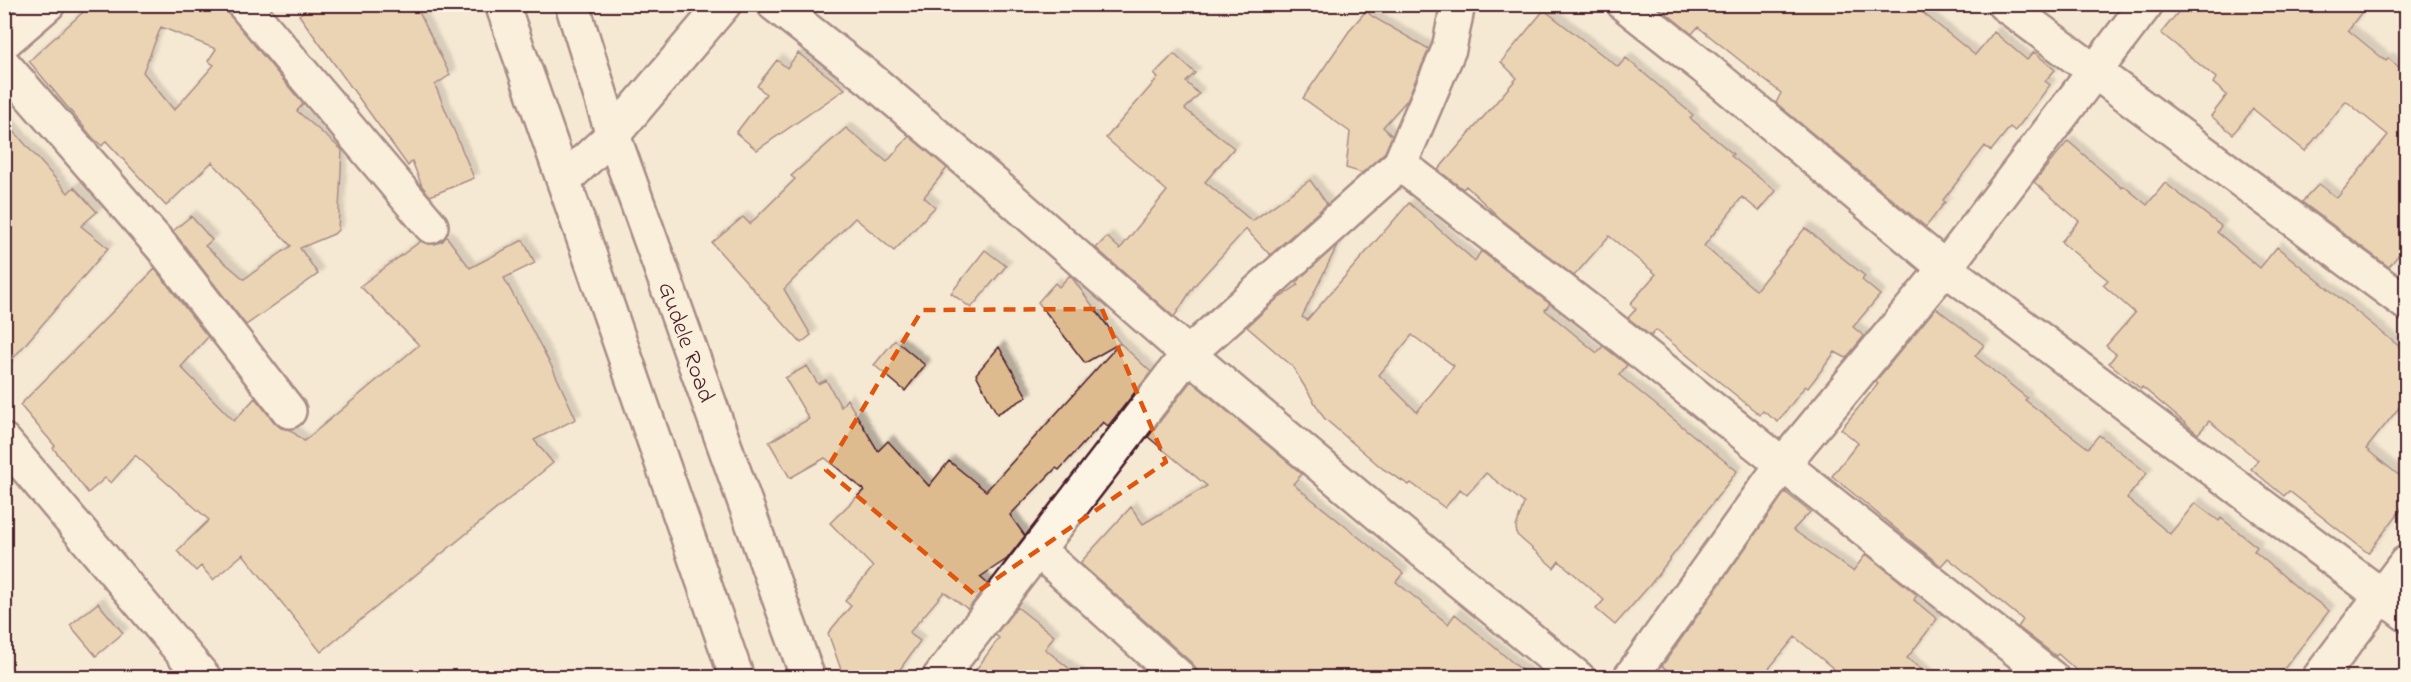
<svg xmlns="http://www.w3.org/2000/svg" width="2411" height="682" viewBox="0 0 2411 682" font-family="'Indie Flower',sans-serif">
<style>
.building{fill:#deba8f;stroke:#4a1f2b;stroke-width:1.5;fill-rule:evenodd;filter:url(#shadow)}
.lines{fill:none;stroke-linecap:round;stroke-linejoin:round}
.minor-casing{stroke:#4a1f2b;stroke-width:38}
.highway-casing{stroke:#4a1f2b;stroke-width:38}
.minor{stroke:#fcf5e5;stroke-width:33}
.highway{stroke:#fcf5e5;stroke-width:33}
.marked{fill:none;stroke:#e0560e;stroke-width:4.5;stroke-dasharray:12 8;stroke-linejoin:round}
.labels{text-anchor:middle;stroke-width:4.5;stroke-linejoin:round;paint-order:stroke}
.street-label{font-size:24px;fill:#4a1f2b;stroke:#fcf5e5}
</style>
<defs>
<filter id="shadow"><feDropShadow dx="5.5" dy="-5.5" stdDeviation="1.5" flood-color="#0004"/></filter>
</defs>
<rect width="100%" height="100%" fill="#f6e9d4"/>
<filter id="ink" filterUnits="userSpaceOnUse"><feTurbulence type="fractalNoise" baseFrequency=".0167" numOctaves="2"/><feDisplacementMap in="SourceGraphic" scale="12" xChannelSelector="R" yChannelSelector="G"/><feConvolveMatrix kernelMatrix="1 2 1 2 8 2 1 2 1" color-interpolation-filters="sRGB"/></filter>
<g filter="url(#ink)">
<!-- building -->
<path class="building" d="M92 4H218L228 13 303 104 297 111 342 150 338 230 334 234 300 248 318 274 246 325 173 231 191 216 212 240 205 246 244 279 291 246 212 162 166 206 106 141 102 146 93 138 29 61ZM161 27 216 49 208 61 214 65 174 110 143 72Z
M312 4H415L450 75 435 85 474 178 430 196 422 186 412 161 408 166 299 15Z
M1655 4H1912L1975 55 1994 32 2027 60 2034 52 2055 70 2045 81 2050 85 2015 131 2010 127 1991 151 1985 146 1943 200 1945 202 1926 227 1776 103 1781 93 1698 27 1692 34Z
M2185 4H2368L2348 30 2386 61 2388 58 2406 73V245L2389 267 2302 202 2319 184 2337 198 2388 135 2346 101 2305 151 2253 109 2233 134 2211 116 2227 95 2213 83 2216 78 2161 33Z
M1544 10 1618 67 1626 58 1693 115 1690 118 1733 154 1731 156 1776 191 1759 211 1742 197 1704 246 1752 287 1756 290 1805 228 1865 276 1862 280 1880 295 1853 327 1864 336 1846 358 1835 352 1808 388 1805 386 1778 422 1763 411 1760 415 1656 330 1651 336 1628 318 1636 309 1630 304 1656 274 1609 236 1574 276 1501 219 1466 186 1463 189 1438 170 1517 78 1501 62Z
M1366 11 1373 17 1429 49 1407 100 1383 127 1392 136 1385 152 1362 173 1346 168 1350 132 1303 98 1352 27Z
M798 53 845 89 757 150 736 133 766 94 757 86 777 60 787 68Z
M1174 54 1195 73 1186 82 1199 94 1185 109 1234 148 1205 182 1252 221 1310 180 1327 204 1270 255 1246 229 1194 286 1174 317 1096 248 1107 237 1120 249 1167 191 1106 138 1158 78 1154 74Z
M4 120 68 193 74 187 97 212 81 226 108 248 4 369Z
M846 128 887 162 909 136 947 168 924 197 935 207 894 251 855 218 784 289 811 335 801 343 712 243 743 217 750 224 795 179 791 176Z
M2068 141 2122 188 2124 186 2147 205 2165 183 2221 226 2217 232 2260 268 2277 247 2406 352V399L2366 449 2406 481V503L2368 553 2289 491 2284 496 2251 469 2258 460 2209 421 2198 434 2142 387 2141 389 2109 363 2116 354 2106 346 2135 313 2103 285 2108 280 2061 242 2079 221 2034 182Z
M1409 203 1475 261 1481 251 1550 304 1545 310 1597 353 1603 346 1627 365 1619 375 1737 471 1650 585 1615 625 1596 609 1604 600 1559 561 1554 568 1517 535 1516 527 1524 503 1486 473 1467 495 1460 489 1445 508 1411 483 1409 485 1383 469 1324 418 1292 366 1247 327 1276 300 1298 285 1296 282 1338 244 1302 317 1307 320ZM1412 335 1454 366 1417 412 1379 375Z
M446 236 470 268 523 240 535 263 504 278 552 367 576 419 534 440 553 463 321 652 243 554 213 580 201 566 196 571 177 551 209 520 135 455 111 483 105 478 88 493 53 448 55 446 20 405 155 269 208 337 181 367 234 421 255 398 275 423 281 428 290 430 304 441 419 345 360 286 421 241 435 244 443 241Z
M985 250 1006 266 971 308 951 293Z
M1070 275 1120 343 1151 372 1108 426 1103 422 1059 470 1056 468 1010 515 1025 536 1007 559 980 577 988 584 968 609 944 592 909 633 920 641 894 678H844L828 633 851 606 845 601 873 567 830 523 864 490 825 458 790 478 769 442 809 419 785 378 807 366 818 384 826 380 841 407 847 399 878 451 888 441 929 486 949 461 986 491 1120 343 1085 363 1038 302 1055 283 1059 287Z
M1936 308 1984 345 1975 356 2027 398 2025 400 2088 448 2099 435 2147 473 2127 498 2170 534 2195 503 2219 521 2221 518 2257 547 2254 551 2306 595 2307 594 2329 611 2277 678H2085L2058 654 2056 656 2018 627 2023 620 1948 558 1941 566 1832 476 1858 443 1841 429 1878 384 1875 382Z
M895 340 925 365 905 391 874 365Z
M999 347 1027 397 997 414 976 374Z
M1191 381 1302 474 1293 484 1403 573 1396 582 1448 624 1455 614 1531 678H1204L1198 673 1193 664 1080 563 1131 507 1143 524 1207 486 1148 437Z
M1785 492 1810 512 1793 530 1853 571 1866 554 1917 595 1914 600 1937 619 1907 658 1932 678H1845L1795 637 1761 678H1678L1662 666Z
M98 603 123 633 96 656 70 625Z
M1017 607 1054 636 1045 649 1081 678H970L999 638 995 635Z"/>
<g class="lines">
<!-- minor casing -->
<g class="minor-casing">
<path id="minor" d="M244 4 431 226
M774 4 870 79 993 183 1188 354 1407 538 1578 678
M1624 4 1704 67 1945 268 2406 614
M2004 4 2406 303
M4 42 48 4
M4 65 162 247 289 411
M1400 164 1593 314 2052 678
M564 180 613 135 724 4
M4 441 204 678
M1039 551 1180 678
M939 678 1188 354 1400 164 1449 49 1458 4
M1630 678 1782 465 1945 268 2146 4
M2319 678 2406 563"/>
</g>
<!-- highway casing -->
<g class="highway-casing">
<g id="highway">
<path d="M502 4 737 678"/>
<path id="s1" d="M572 4 613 135 808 678"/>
</g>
</g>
<!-- minor -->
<use href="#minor" class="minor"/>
<!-- highway -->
<use href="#highway" class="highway"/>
</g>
</g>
<!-- marked area -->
<path d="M0 0H2411V682H0ZM1102 309 1166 462 974 594 826 470 922 310Z" fill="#f6e9d4" fill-opacity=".55" fill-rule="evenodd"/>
<path class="marked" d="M1102 309 1166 462 974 594 826 470 922 310Z"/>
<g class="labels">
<!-- street labels -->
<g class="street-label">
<text dy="8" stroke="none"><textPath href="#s1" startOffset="357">Gudele Road</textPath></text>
</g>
</g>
<!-- margin -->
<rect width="2411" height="682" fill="none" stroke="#fcf5e5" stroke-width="24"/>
<rect x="12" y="12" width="2387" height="658" fill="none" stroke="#4a1f2b" stroke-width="2" filter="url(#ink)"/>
</svg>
